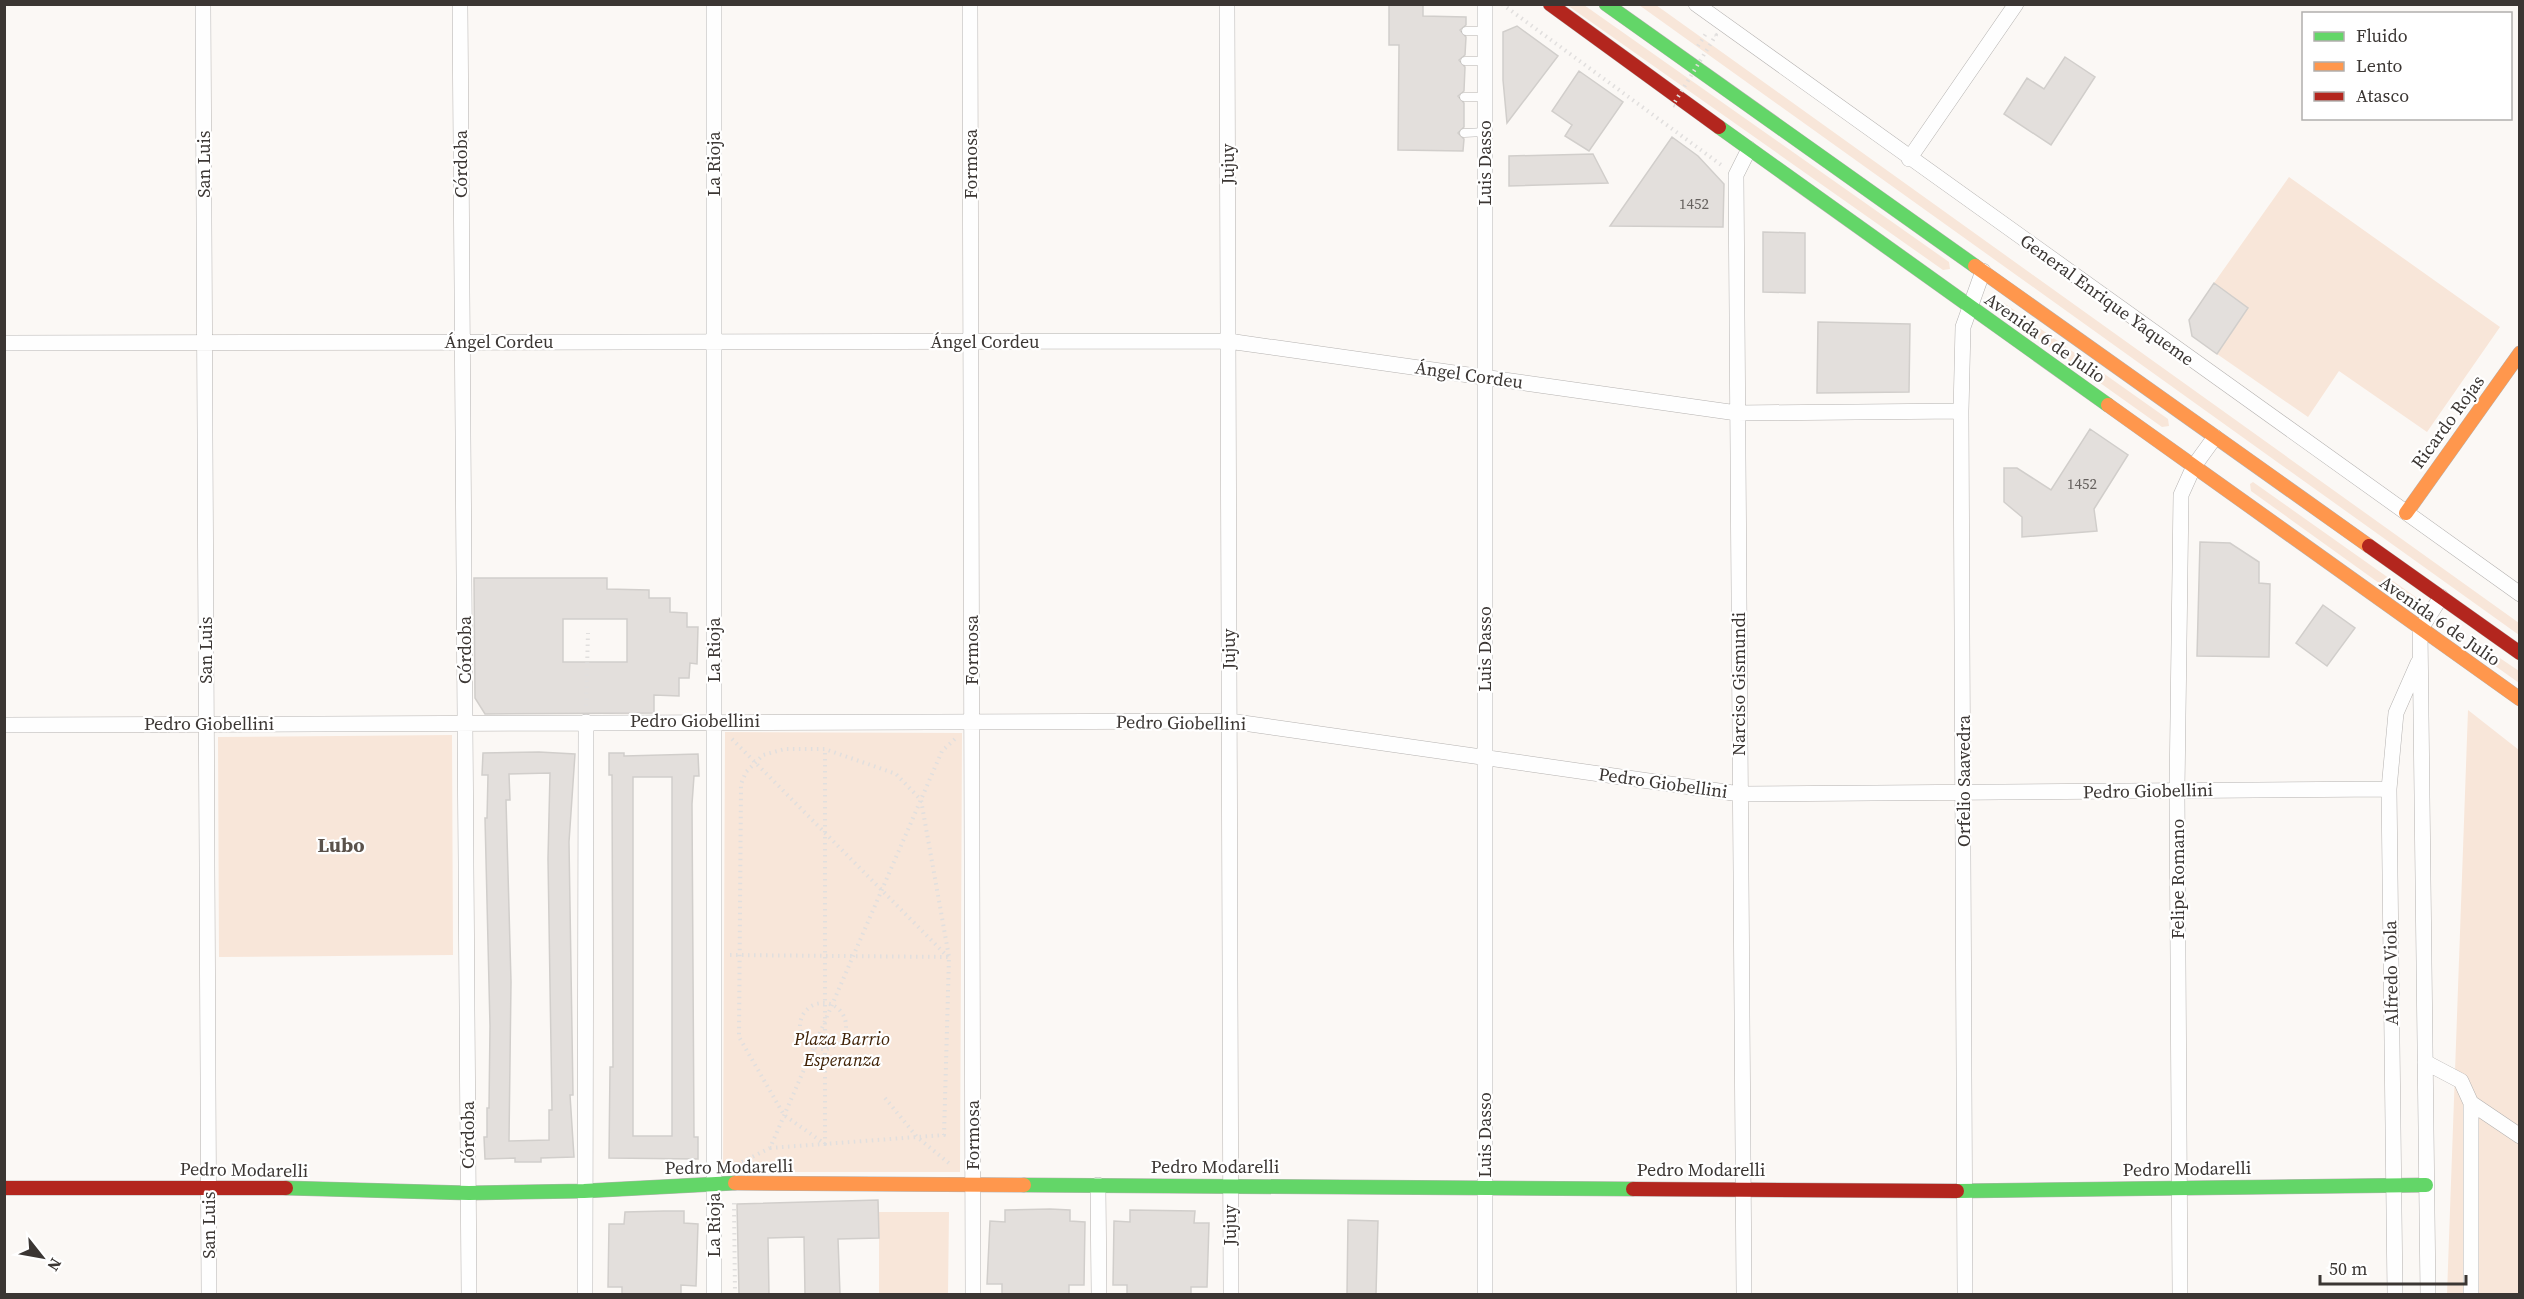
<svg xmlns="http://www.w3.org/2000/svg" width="2524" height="1299" viewBox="0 0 2524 1299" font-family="'Source Serif 4',serif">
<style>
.green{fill:#f8e6d9}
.building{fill:#e3dfdc;stroke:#d1cecb;stroke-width:1.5;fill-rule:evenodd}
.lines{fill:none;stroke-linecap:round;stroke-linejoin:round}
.lane-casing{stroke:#b5b2b0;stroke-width:9}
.street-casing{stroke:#b5b2b0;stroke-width:16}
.fast-casing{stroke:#b5b2b0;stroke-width:15}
.slow-casing{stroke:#b5b2b0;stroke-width:15}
.jam-casing{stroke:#b5b2b0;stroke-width:15}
.path{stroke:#e1dfde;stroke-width:4;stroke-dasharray:1.5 4.5;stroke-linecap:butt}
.lane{stroke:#fefefe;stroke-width:8}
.street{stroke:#fefefe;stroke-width:15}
.fast{stroke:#63d668;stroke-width:14}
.slow{stroke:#ff974d;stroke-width:14}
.jam{stroke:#b3261e;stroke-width:14}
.path-bridge{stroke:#e1dfde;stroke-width:4;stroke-dasharray:1.5 4.5;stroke-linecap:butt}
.labels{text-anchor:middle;stroke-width:4.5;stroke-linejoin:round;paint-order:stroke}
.number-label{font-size:15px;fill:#65605d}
.street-label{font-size:18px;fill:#3b3633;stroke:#fff}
.park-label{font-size:18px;font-style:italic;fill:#402206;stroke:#fff}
.neighbourhood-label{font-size:20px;font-weight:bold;fill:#5b524b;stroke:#fff}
</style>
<rect width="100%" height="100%" fill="#fbf8f5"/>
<!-- green -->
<path class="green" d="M1567 5H1584L1949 262 1950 269 1943 270Z
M1639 5H1656L2519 623V635Z
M2289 177 2500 327 2427 432 2339 371 2308 417 2217 354 2248 308 2214 283Z
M2004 303 2168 419 2169 426 2162 427 2002 313 2001 305Z
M2253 482 2417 598 2418 605 2411 606 2251 491 2250 484Z
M2482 646 2519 671V683L2480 655 2479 648Z
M2468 710 2519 750 2520 1294H2447Z
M725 732 962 733 960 1172H723Z
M452 735 453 955 219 957 218 737Z
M879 1212H949L948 1294H879Z"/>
<!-- building -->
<path class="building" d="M1389 4H1423V16L1466 17V25L1460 30 1466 37 1465 55 1459 60 1465 67 1464 91 1458 96 1464 103V127L1458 133 1464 139 1463 151 1398 150 1399 45H1389Z
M1517 26 1558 56 1507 123 1503 80V32Z
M2065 57 2095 77 2051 145 2004 114 2027 78 2044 89Z
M1579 71 1623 102 1589 151 1565 136 1572 125 1552 111Z
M1672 137 1698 156 1724 184 1723 227 1610 226Z
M1593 154 1608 183 1509 186V156Z
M1763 232 1805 233V293L1763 292Z
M2214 283 2248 308 2217 354 2192 336 2189 320Z
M1818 322 1910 324 1909 392 1817 393Z
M2090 429 2128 455 2094 509 2097 531 2022 537V517L2004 502V468H2017L2051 490Z
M2200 542 2230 543 2259 562V583L2270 584 2269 657 2197 656Z
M474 578H607V589L649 590V598H670V612L687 613V627H698L697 664 690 663 689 678H679V696L654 695V713L485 714 475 698ZM563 619H627V662H563Z
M2323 605 2355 628 2327 666 2296 643Z
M539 752 575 754 569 842 573 1095H570L574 1157 541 1158V1162H515V1158L485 1159 484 1137H487V1108H489L490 1026 485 818H487L488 775H482L483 753ZM550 773 548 859 552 1110H549V1140L509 1141 511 982 506 800H510L509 774Z
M609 753H624V756L698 754 699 776H694L692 804 694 1137H698V1159L609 1158 610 1067H613L612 775H609ZM633 777H672V1136H633Z
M878 1200 879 1238 838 1239 840 1294H805L804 1237 768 1238 769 1294H739L737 1204Z
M1050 1209 1070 1210V1221L1085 1222 1084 1285H1069V1294H1002V1284H987L990 1221 1005 1222V1210Z
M1130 1210 1195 1211 1194 1223H1209L1207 1287H1191V1294H1127V1285H1113L1114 1221 1130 1222Z
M664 1211H684V1223L698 1224 696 1286 681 1285V1294H622V1287H608L609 1224H624L625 1212Z
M1348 1220 1378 1221 1376 1294H1347Z"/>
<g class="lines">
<!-- lane casing -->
<g class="lane-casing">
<path id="lane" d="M1466 31H1485
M1465 61H1485
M1464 97H1485
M1464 133 1485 132"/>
</g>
<!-- street casing -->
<g class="street-casing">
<path id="street" d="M203 4 209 1294
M460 4 469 1294
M714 4V1294
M970 4 973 1294
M1227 4 1231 1294
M1485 4V1294
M1696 4 2520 594
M1909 159 2016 4
M4 343 1228 341 1737 413 1961 411
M4 725 1229 721 1740 794 2389 789
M2425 1062 2461 1081 2471 1103 2520 1136
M1098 1185 1099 1294
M585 1294 586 722
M1744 1294 1736 175 1749 149
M1965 1294 1961 411 1963 327 1983 271
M2180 1294 2177 790 2181 495 2194 466 2215 437
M2395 1294 2389 789 2396 713 2418 663
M2428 1294 2420 630 2441 597
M2471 1294V1103"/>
</g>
<!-- fast casing -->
<g class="fast-casing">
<path id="fast" d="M1606 4 1975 266
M1719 127 2108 405
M1024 1185 1633 1189
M286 1188 469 1193 584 1191 735 1183
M1957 1191 2426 1185"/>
</g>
<!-- slow casing -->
<g class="slow-casing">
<path id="slow" d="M1975 266 2369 546
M2108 405 2520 699
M2406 513 2520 353
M735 1183 1024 1185"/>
</g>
<!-- jam casing -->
<g class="jam-casing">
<path id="jam" d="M1550 4 1719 127
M2369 546 2520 653
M4 1188H286
M1633 1189 1957 1191"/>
</g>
<!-- path -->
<path class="path" d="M1502 4 1724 167
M1698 46 1707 32
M586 706 588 633
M732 739 948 957
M730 955 950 957
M800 1026a23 23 0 1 1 46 0a23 23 0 1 1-46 0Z
M885 1098 917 1137 950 1164
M770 1148 944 1135 949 957 921 800 896 774 825 749H785L763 755 746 772 741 784 739 1037 784 1115 825 1144V749
M742 1162 770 1148 942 751 955 739
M734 1203 735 1294"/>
<!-- lane -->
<use href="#lane" class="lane"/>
<!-- street -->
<use href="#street" class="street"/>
<!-- fast -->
<use href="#fast" class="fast"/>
<!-- slow -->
<use href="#slow" class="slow"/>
<!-- jam -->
<use href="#jam" class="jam"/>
<!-- path-bridge -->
<path class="path-bridge" d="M1675 106 1673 105 1716 35 1712 33"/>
</g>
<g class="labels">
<!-- number labels -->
<g class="number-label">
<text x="1694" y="209">1452</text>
<text x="2082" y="489">1452</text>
</g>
<!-- street labels -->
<g class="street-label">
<text transform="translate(1485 163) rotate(-90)" y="6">Luis Dasso</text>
<text transform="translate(204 164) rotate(-90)" y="6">San Luis</text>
<text transform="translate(461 164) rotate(-90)" y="6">Córdoba</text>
<text transform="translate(714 164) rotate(-90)" y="6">La Rioja</text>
<text transform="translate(971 164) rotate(-90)" y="6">Formosa</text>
<text transform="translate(1228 164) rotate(-90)" y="6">Jujuy</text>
<text transform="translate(2107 300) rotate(36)" y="6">General Enrique Yaqueme</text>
<text transform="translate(2045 338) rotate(35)" y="6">Avenida 6 de Julio</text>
<text x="499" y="348">Ángel Cordeu</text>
<text x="985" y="348">Ángel Cordeu</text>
<text transform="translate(1469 375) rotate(8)" y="6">Ángel Cordeu</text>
<text transform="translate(2448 422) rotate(-54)" y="6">Ricardo Rojas</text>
<text transform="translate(2440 621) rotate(35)" y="6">Avenida 6 de Julio</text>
<text transform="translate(1229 649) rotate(-90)" y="6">Jujuy</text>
<text transform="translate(1485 649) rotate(-90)" y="6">Luis Dasso</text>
<text transform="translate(206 650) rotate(-90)" y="6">San Luis</text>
<text transform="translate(465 650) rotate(-90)" y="6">Córdoba</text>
<text transform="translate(714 650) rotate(-90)" y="6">La Rioja</text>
<text transform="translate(972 650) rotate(-90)" y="6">Formosa</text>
<text transform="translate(1739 684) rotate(-90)" y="6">Narciso Gismundi</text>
<text x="695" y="727">Pedro Giobellini</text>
<text transform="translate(1181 723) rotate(1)" y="6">Pedro Giobellini</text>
<text x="209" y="730">Pedro Giobellini</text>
<text transform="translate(1964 781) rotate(-90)" y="6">Orfelio Saavedra</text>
<text transform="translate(1663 783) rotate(8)" y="6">Pedro Giobellini</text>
<text transform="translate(2148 791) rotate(-1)" y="6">Pedro Giobellini</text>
<text transform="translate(2178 879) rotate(-90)" y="6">Felipe Romano</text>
<text transform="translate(2391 973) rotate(-91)" y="6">Alfredo Viola</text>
<text transform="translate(468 1135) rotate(-90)" y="6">Córdoba</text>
<text transform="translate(973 1135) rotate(-90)" y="6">Formosa</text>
<text transform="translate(1485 1135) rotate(-90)" y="6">Luis Dasso</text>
<text transform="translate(729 1167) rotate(-1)" y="6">Pedro Modarelli</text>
<text x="1215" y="1173">Pedro Modarelli</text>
<text transform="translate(2187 1169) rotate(-1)" y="6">Pedro Modarelli</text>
<text transform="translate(244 1170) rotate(1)" y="6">Pedro Modarelli</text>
<text x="1701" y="1176">Pedro Modarelli</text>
<text transform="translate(209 1225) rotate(-90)" y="6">San Luis</text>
<text transform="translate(714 1225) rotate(-90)" y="6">La Rioja</text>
<text transform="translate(1230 1225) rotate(-90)" y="6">Jujuy</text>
</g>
<!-- park labels -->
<g class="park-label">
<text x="842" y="1045">Plaza Barrio<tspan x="842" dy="21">Esperanza</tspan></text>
</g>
<!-- neighbourhood labels -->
<g class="neighbourhood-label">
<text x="341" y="852">Lubo</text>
</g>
</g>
<!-- border -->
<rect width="2524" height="1299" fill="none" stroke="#3b3633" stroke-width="12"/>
<!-- legend -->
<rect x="2302" y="12" width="210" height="108" fill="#ffffff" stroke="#b1afad" stroke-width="1.5"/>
<rect x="2314" y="32" width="30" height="9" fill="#63d668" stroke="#b1afad" stroke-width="1.5"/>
<text x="2356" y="42" font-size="18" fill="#3b3633">Fluido</text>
<rect x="2314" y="62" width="30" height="9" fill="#ff974d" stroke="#b1afad" stroke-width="1.5"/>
<text x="2356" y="72" font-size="18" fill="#3b3633">Lento</text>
<rect x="2314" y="92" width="30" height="9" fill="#b3261e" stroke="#b1afad" stroke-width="1.5"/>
<text x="2356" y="102" font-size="18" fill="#3b3633">Atasco</text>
<!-- north arrow -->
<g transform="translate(42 1257) rotate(121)" stroke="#ffffff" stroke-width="4.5" paint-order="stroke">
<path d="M0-4.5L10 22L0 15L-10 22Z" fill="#3b3633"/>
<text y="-9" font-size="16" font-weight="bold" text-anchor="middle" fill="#3b3633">N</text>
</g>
<!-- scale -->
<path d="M2320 1275v9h146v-9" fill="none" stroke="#3b3633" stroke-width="3"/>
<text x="2329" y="1275" font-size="18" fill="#3b3633" stroke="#ffffff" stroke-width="4.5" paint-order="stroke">50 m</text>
</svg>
